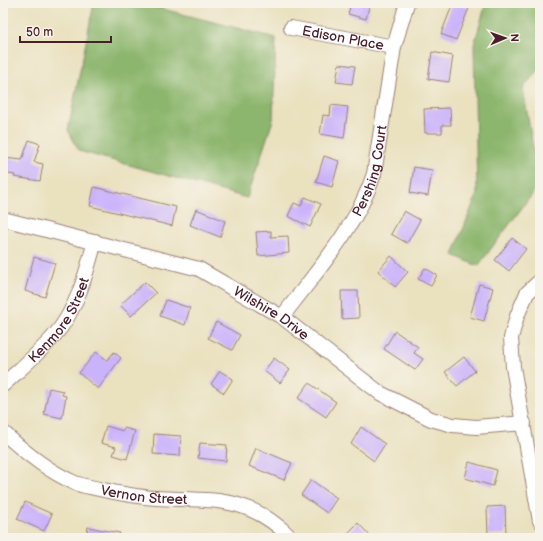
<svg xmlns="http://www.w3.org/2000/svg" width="543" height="541" viewBox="0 0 543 541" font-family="'Balsamiq Sans',sans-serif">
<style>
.forest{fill:#8cb66d;stroke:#6b6a4c}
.building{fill:#cbb3fb}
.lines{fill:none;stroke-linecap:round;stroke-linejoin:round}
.street-casing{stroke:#9a8075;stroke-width:16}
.street{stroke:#fff;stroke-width:14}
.labels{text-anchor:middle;stroke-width:3;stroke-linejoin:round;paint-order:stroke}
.street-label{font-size:14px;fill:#4a1f2b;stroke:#f7f3e8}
</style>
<rect width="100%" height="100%" fill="#f7f3e8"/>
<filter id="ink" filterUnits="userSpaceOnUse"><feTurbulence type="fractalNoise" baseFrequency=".025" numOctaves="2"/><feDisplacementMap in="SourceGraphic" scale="8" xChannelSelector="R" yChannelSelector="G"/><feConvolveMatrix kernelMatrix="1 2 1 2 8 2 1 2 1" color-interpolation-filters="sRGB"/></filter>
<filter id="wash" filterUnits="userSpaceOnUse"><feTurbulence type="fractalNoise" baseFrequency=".012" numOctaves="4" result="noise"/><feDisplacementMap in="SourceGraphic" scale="16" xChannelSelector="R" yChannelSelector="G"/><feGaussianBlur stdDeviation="0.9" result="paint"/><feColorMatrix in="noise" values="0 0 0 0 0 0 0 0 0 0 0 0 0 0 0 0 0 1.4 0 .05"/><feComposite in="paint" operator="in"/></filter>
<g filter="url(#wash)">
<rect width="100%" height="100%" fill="#eae1bf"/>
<!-- forest -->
<path class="forest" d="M94 3H156L155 7 276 38 273 120 247 198 79 151 68 130Z
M486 3H540V68L523 88 535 159 540 167V184L478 266 453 255 477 194 474 45Z"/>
<g id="blocks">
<!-- building -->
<path class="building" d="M351 3H370L366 19 348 14Z
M453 3 469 8 456 40 441 34Z
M432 52 453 56 449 82 428 79Z
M339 64 355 66 352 84 336 82Z
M331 105 348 107 344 138 320 134 323 115 330 116Z
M450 108 451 125H442V133H425L424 109Z
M29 140 40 144 34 162 43 164 40 181 14 177 15 175 3 173 4 158 22 160Z
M324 156 339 161 332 187 316 182Z
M414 167 432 170 428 196 410 193Z
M94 187 176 207 172 226 90 206Z
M305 197 321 204 310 227 288 216 294 203 301 206Z
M196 209 225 221 220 237 190 225Z
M404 211 420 220 407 243 391 234Z
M271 231V237L288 236 289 253 258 256 256 232Z
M512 238 526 249 509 271 495 260Z
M391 256 408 272 395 287 378 271Z
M34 257 55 263 45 297 25 291Z
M425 268 437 275 431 286 418 279Z
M145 282 156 293 131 316 120 305Z
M479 284 493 288 484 321 470 317Z
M341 291H358L359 318 342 319Z
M166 300 190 308 185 325 160 316Z
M216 322 240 335 232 350 208 338Z
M395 331 418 347 414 353 423 359 415 370 384 349Z
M96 352 107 360 114 352 121 358 98 389 79 373Z
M464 357 475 371 457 386 445 372Z
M274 358 290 370 280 383 264 371Z
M220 371 233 379 224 393 211 384Z
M309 383 336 402 326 417 298 398Z
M49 388 63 391 62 395 66 396 62 418 44 414Z
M106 426 123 431 124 428 135 431 127 459 113 455 116 447 101 443Z
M361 427 385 444 374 461 351 444Z
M154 434 181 436 180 456 153 454Z
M200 443 227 445 226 461 198 458Z
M256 448 292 463 284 480 249 466Z
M469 462 497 470 493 486 465 478Z
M311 480 337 498 327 513 301 495Z
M25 502 52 514 44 531 17 519Z
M505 506 506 534 488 535 487 507Z
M358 523 372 538H343Z
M88 527 120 533 119 538H86Z"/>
</g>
</g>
<g filter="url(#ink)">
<use href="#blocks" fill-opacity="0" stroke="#9a8075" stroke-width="1"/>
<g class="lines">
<!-- street casing -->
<g class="street-casing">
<g id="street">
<path id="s1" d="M291 28 394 47"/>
<path id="s2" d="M3 219 199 269 282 317 380 393 431 419 453 425 476 427 524 423"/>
<path d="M540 281 527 293 517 316 511 338 513 367 540 521"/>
<path id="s3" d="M282 317C315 273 357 227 374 174L394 47 407 3"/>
<path id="s4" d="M3 385C20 369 38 354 54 336 77 310 86 274 95 241"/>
<path id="s5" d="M3 432C24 452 48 471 75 483 82 486 91 487 99 489 117 493 137 497 156 498 211 501 248 494 291 538"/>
</g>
</g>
<!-- street -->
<use href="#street" class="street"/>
</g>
</g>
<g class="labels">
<!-- street labels -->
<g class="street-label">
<text dy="5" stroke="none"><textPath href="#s1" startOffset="53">Edison Place</textPath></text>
<text dy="5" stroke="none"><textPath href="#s3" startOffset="173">Pershing Court</textPath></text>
<text dy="5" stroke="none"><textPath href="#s2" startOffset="287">Wilshire Drive</textPath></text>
<text dy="5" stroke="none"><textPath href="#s4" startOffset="87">Kenmore Street</textPath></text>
<text dy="5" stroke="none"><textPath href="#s5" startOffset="159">Vernon Street</textPath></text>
</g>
</g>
<!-- margin -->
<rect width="543" height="541" fill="none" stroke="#f7f3e8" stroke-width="16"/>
<!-- north arrow -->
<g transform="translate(505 38) rotate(88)" stroke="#f7f3e8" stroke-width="3" paint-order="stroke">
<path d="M0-3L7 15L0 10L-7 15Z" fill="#4a1f2b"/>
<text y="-6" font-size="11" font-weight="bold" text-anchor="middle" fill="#4a1f2b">N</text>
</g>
<!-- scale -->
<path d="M20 36v6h91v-6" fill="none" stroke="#4a1f2b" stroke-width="2"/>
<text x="26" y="36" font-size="12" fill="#4a1f2b" stroke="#f7f3e8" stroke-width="3" paint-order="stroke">50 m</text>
</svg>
